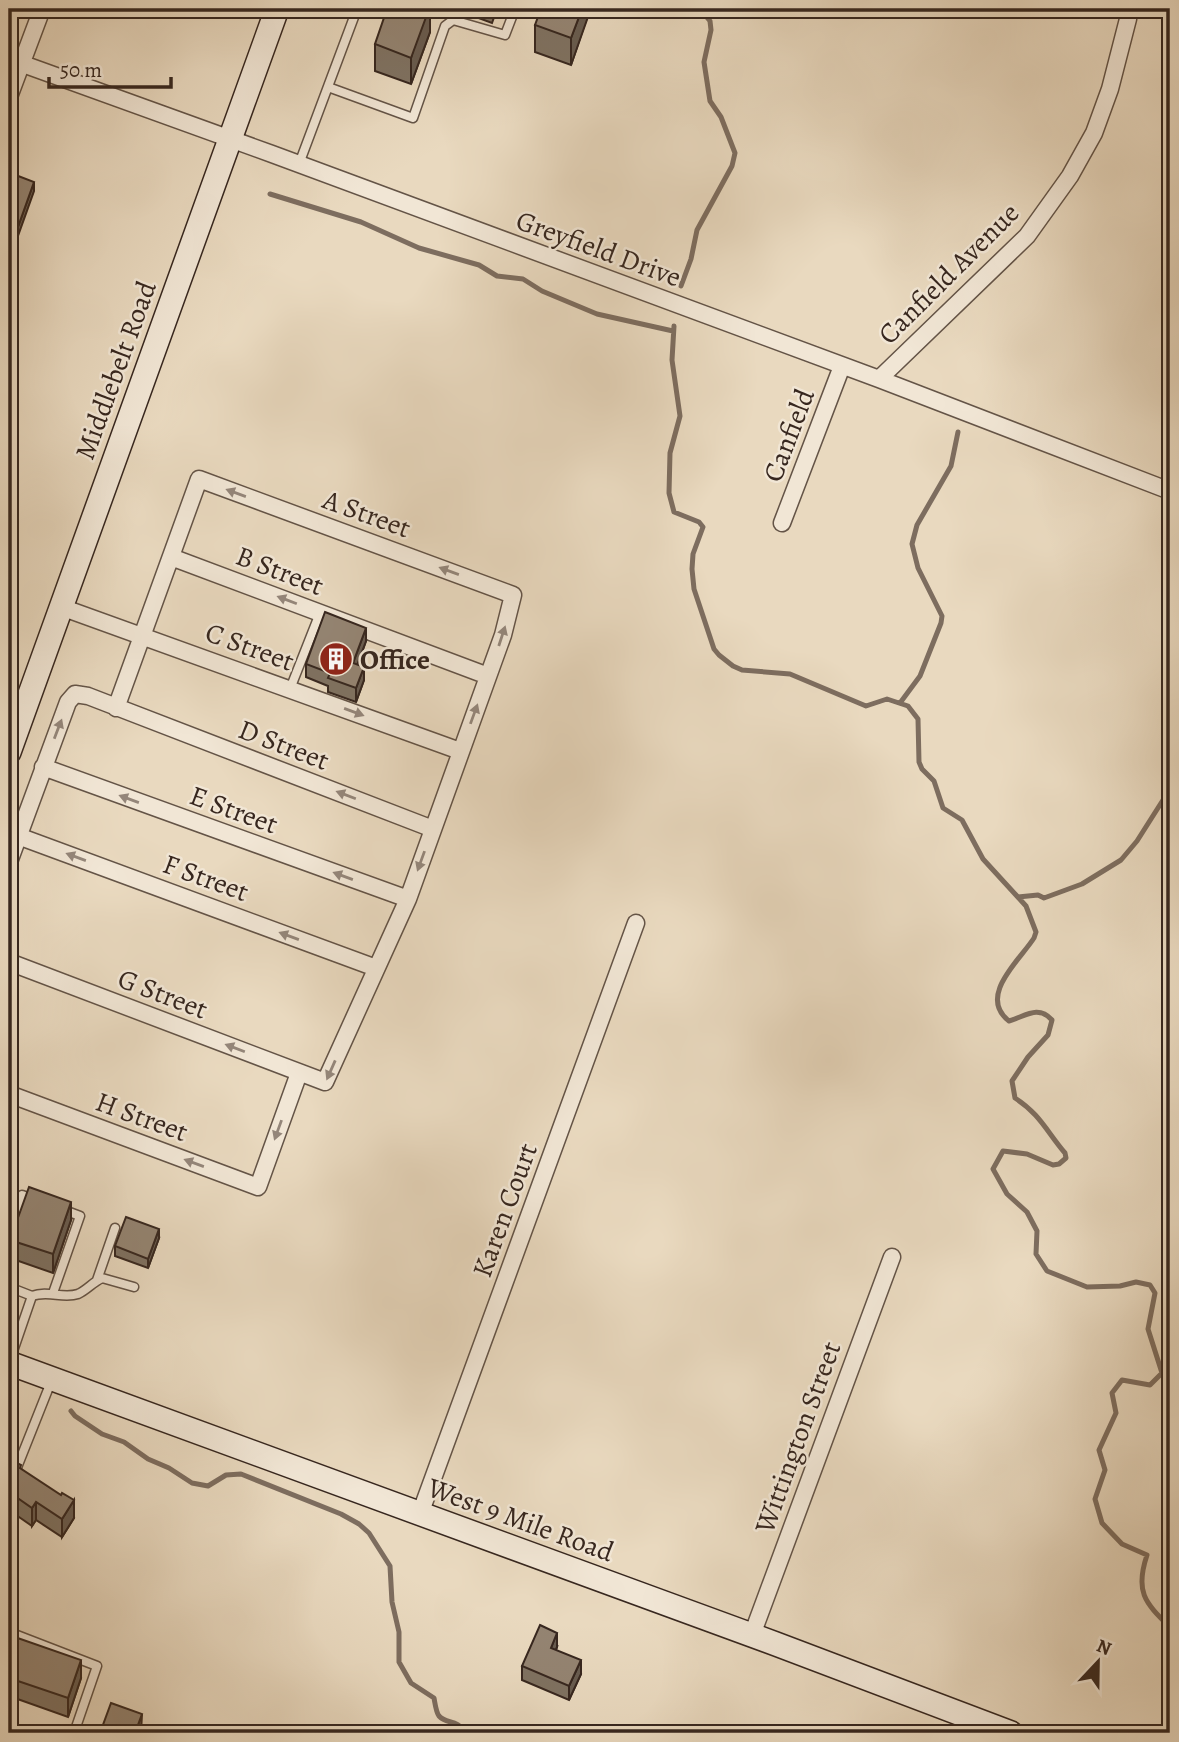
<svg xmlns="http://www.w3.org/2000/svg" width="1179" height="1742" viewBox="0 0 1179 1742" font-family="Alegreya,serif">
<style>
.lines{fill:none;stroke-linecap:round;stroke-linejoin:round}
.stream{stroke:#7d6d5f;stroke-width:5}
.lane-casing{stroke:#645447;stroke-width:11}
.street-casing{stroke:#645447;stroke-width:19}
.secondary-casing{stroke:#37271f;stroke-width:26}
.lane{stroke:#f1e6d5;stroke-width:8}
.street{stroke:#f1e6d5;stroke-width:16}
.secondary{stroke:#f1e6d5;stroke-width:23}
.wall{fill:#7f7262;stroke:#37271f;stroke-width:2}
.shaded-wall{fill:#685c50;stroke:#37271f;stroke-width:2}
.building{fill:#948472;stroke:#37271f;stroke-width:2}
.oneway{fill:#94867a}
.labels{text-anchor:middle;stroke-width:5;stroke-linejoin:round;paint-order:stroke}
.street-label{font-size:28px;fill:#37271f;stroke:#f1e6d5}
.poi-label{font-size:28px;font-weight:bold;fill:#37271f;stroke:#f1e6d5;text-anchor:start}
</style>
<rect width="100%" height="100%" fill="#e9d9bf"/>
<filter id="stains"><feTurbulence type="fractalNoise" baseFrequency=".00286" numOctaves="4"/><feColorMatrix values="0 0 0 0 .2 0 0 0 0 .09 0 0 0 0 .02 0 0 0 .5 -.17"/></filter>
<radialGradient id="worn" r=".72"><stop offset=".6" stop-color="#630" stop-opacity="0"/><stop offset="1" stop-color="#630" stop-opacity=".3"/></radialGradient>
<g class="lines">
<!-- stream -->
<path class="stream" d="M270 194 361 222 419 248 479 265 497 276 523 279 542 291 597 314 673 331
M681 286 691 259 697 230 732 166 735 153 721 117 710 101 704 62 711 30 710 21 700 9
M674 326 672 360 680 416 670 453 669 493 674 512 699 522 703 527 693 554 692 569 694 589 714 649 719 655 733 666 742 670 790 674 866 706 887 699 908 706 918 719 919 762 922 769 934 781 943 808 962 820 983 859 1026 906 1036 932 1034 938C1020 960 977 996 1009 1021 1024 1017 1038 1004 1052 1020L1048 1035 1028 1057 1012 1081 1015 1098C1040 1114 1047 1132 1065 1153L1066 1158 1059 1164 1053 1165 1027 1154 1003 1151 993 1169 1007 1194 1027 1212 1037 1231 1036 1254 1047 1271 1087 1287 1120 1286 1136 1282 1150 1285 1155 1293 1148 1329 1162 1373 1150 1385 1122 1380 1112 1393 1116 1413 1099 1450 1105 1470 1095 1499 1102 1523 1122 1544 1147 1555C1135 1591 1144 1602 1170 1627
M900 703 920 676 941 623 942 616 918 568 912 544 917 525 951 466 958 432
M1018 897 1038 895 1044 898 1082 884 1121 860 1137 841 1170 789
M71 1411 75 1416 102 1434 124 1442 148 1459 169 1468 192 1483 208 1486 226 1475 241 1474 341 1514 359 1524 369 1533 390 1566 392 1602 399 1632V1662L411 1683 434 1698C435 1703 436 1712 439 1716 447 1725 457 1718 465 1733"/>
<!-- lane casing -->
<g class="lane-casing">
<path id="lane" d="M457 9 453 20 505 35 515 9
M328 87 413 118 445 26 453 20
M299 164 357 9
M290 689 320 613
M9 1180H11L9 1186
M9 1232 22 1195 35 1200
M97 1280 115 1228
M9 1287 32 1296
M53 1293 80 1216 64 1210
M10 1360 32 1296C48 1290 63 1299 78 1294 87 1290 93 1282 102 1278L134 1287
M16 1470 51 1382
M9 1632 97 1666 74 1733"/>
</g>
<!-- street casing -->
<g class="street-casing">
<path id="street" d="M9 59 272 154 879 379 1170 491
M9 97 42 9
M879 379 1027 236 1070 176 1094 133 1110 89 1128 19 1129 9
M782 523 842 366
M171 557 488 676
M61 607 460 751
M43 767 408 899
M18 836 376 968
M9 862 68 702 75 694 88 696 433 829
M9 962 325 1082 408 899 503 635 513 595 199 479 116 708
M9 1094 258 1187 299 1073
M420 1514 636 923
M752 1635 892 1257"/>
</g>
<!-- secondary casing -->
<g class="secondary-casing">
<path id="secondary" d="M9 752 277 9
M9 1363 776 1644 1011 1733"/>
</g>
<!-- lane -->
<use href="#lane" class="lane"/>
<!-- street -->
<use href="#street" class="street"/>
<!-- secondary -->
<use href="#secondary" class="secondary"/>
</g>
<!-- wall -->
<path class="wall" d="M93 9H109L107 14Z
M465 9H497L492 23 465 13Z
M590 9 571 65 535 52V25Z
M430 14V32L411 84 375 71V44Z
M366 641 358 664 364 680 356 702 328 692V686L306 677V664Z
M71 1220 53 1273 10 1258V1240Z
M159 1238 148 1268 115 1256V1246Z
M9 1459 21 1469 74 1518 62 1537 36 1520 32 1526 9 1510Z
M9 1635 81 1678 68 1717 9 1696Z
M557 1647 556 1650 581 1674 569 1700 522 1680V1666Z"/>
<!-- shaded-wall -->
<path class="shaded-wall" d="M424 9H432L430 14V32L411 84V58Z
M582 9H590V11L571 65V38Z
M34 182V191L9 261V252Z
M366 628V641L353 676V663Z
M364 667V680L356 702V688Z
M71 1202V1220L53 1273V1254Z
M159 1229V1238L148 1268V1259Z
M74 1500V1518L62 1537V1519Z
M36 1502V1520L32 1526V1508Z
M557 1633V1647L551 1661V1648Z
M81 1660V1678L68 1717V1698Z
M581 1660V1674L569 1700V1686Z
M142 1714 141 1733H135Z"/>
<!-- building -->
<path class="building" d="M387 9H429L411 58 375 44Z
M466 9H496L492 18Z
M541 9H582L571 38 535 25Z
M13 174 34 182 9 252V186Z
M325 612 366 628 353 663 364 667 356 688 328 678 330 673 306 664Z
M29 1187 71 1202 53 1254 10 1240Z
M126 1217 159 1229 148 1259 115 1246Z
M9 1459 21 1465 20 1468 61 1495 62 1493 74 1500 62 1519 36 1502 32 1508 9 1492Z
M540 1625 557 1633 551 1648 581 1660 569 1686 522 1666Z
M9 1635 81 1660 68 1698 9 1678Z
M111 1703 142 1714 135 1733H100Z"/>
<!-- one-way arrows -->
<defs><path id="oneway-solid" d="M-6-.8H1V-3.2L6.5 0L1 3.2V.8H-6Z" transform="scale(1.75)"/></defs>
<g class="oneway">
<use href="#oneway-solid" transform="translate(236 493) rotate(-160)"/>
<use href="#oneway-solid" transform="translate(449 571) rotate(-160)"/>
<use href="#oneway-solid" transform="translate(287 600) rotate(-159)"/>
<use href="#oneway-solid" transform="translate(502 636) rotate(-72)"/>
<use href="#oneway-solid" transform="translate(354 712) rotate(20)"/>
<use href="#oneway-solid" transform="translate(474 714) rotate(-70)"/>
<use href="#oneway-solid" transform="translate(58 729) rotate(-69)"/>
<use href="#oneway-solid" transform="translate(346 795) rotate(-159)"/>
<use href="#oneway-solid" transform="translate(129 799) rotate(-160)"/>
<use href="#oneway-solid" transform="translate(76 857) rotate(-160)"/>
<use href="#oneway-solid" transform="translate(421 861) rotate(110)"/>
<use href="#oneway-solid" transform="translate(343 876) rotate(-160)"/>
<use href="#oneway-solid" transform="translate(289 936) rotate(-160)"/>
<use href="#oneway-solid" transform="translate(235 1048) rotate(-159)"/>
<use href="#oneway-solid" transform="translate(331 1070) rotate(114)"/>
<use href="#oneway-solid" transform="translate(278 1130) rotate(110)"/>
<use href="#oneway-solid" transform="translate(194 1163) rotate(-160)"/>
</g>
<!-- icons -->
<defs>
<g id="building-disc" transform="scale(1.75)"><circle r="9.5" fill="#8f2418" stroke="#f1e6d5"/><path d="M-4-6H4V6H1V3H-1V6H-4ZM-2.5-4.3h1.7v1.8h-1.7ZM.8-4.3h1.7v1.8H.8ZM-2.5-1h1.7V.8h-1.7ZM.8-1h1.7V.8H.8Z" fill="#fff"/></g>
</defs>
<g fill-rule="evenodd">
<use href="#building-disc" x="336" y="659"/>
</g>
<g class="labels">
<!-- street labels -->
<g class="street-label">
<text transform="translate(599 248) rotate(20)" y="10">Greyfield Drive</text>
<text transform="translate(948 273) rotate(-45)" y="10">Canfield Avenue</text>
<text transform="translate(115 370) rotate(-70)" y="10">Middlebelt Road</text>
<text transform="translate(788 435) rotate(-69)" y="10">Canfield</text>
<text transform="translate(367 513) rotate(20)" y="10">A Street</text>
<text transform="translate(280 570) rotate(21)" y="10">B Street</text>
<text transform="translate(250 646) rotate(20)" y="10">C Street</text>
<text transform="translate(284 744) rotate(21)" y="10">D Street</text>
<text transform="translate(234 809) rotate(20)" y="10">E Street</text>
<text transform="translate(206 877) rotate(20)" y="10">F Street</text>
<text transform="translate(163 993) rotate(21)" y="10">G Street</text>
<text transform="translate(142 1116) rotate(20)" y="10">H Street</text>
<text transform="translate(504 1210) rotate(-70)" y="10">Karen Court</text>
<text transform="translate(797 1437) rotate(-70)" y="10">Wittington Street</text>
<text transform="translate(521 1519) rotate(20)" y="10">West 9 Mile Road</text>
</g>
<!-- poi labels -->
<g class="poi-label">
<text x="360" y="669">Office</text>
</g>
</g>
<!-- margin -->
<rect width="1179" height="1742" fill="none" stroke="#e9d9bf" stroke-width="35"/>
<rect x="10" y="10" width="1158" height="1721" fill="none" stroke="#37271f" stroke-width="3.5"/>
<rect x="18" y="18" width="1144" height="1707" fill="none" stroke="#37271f" stroke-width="2"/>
<!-- north arrow -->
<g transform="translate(1098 1662) rotate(22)" stroke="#f1e6d5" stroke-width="5" paint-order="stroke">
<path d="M0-5L12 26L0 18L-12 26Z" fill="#37271f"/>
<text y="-10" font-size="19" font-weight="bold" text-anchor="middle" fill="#37271f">N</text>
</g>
<!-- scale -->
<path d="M49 77v10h122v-10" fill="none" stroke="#37271f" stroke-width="3.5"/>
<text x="60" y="77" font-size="21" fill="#37271f" stroke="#f1e6d5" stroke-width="5" paint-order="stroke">50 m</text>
<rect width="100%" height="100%" filter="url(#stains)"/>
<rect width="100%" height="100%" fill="url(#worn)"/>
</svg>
